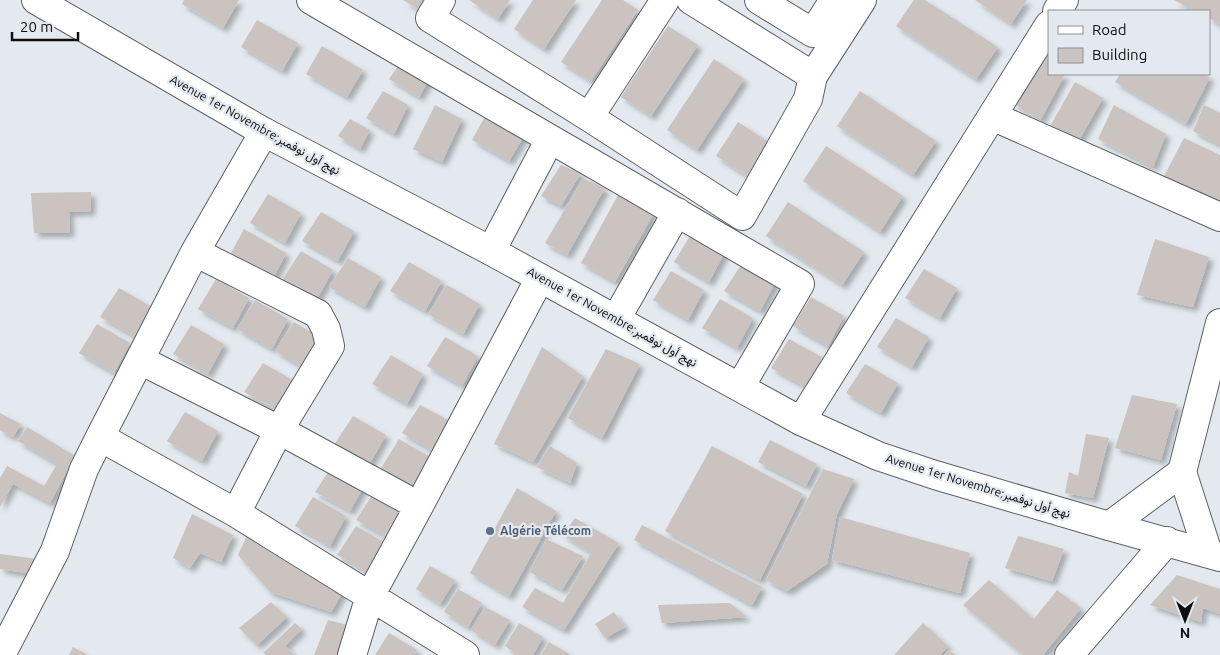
<svg xmlns="http://www.w3.org/2000/svg" width="1220" height="655" viewBox="0 0 1220 655" font-family="Ubuntu,Vazirmatn,sans-serif">
<style>
.building{fill:#cac3c0;filter:url(#shadow)}
.lines{fill:none;stroke-linecap:round;stroke-linejoin:round}
.minor-casing{stroke:#5d6266;stroke-width:30}
.major-casing{stroke:#5d6266;stroke-width:30}
.minor{stroke:#fff;stroke-width:28}
.major{stroke:#fff;stroke-width:28}
.service-dot{fill:#5c6f8a;stroke:#e3e9ee;stroke-width:2}
.labels{text-anchor:middle;stroke-width:4.5;stroke-linejoin:round;paint-order:stroke}
.street-label{font-size:12px;fill:#0d0f11;stroke:#e3e9ee}
.service-label{font-size:12px;font-weight:bold;fill:#4e5e75;stroke:#e3e9ee;text-anchor:start}
</style>
<defs>
<filter id="shadow"><feDropShadow dx="4.5" dy="4.5" stdDeviation="2.5" flood-color="#0004"/></filter>
</defs>
<rect width="100%" height="100%" fill="#e3e9ee"/>
<!-- building -->
<path class="building" d="M184 0H239L223 28 182 4Z
M403 0H430L423 12Z
M469 0H510L498 19Z
M533 0H576L544 49 514 29Z
M602 0H623L638 10 591 81 561 62Z
M914 0H925L998 47 976 79 896 26Z
M975 0H1027L1011 24Z
M1174 0H1220V24L1209 18V11H1195Z
M257 20 298 43 282 71 241 47Z
M668 26 698 45 651 116 621 97Z
M1049 44V74H1065L1040 121 1013 103Z
M322 46 363 70 347 97 306 74Z
M714 59 744 79 697 150 667 130Z
M401 62 430 78 419 97 389 79Z
M1120 74H1204L1210 77 1186 124 1115 82Z
M1075 82 1103 98 1078 142 1049 128Z
M383 91 408 105 394 134 366 118Z
M860 91 936 141 913 175 837 126Z
M435 105 462 119 442 162 413 149Z
M1114 105 1166 134 1153 167 1098 139Z
M1204 105 1220 113V145L1193 131Z
M488 111 526 133 509 161 472 140Z
M350 119 370 130 360 149 338 136Z
M738 122 769 142 747 176 716 156Z
M1184 138 1220 155V200L1162 180Z
M826 146 903 196 880 232 803 181Z
M561 165 581 173 561 206 541 196Z
M583 178 605 188 567 255 545 243Z
M91 192V211L69 212 70 233H34L31 193Z
M619 193 654 213 615 282 581 263Z
M268 194 301 213 285 243 250 223Z
M788 202 864 252 842 285 766 236Z
M321 212 354 231 338 261 302 241Z
M244 229 286 253 274 277 231 253Z
M692 233 725 252 709 282 674 262Z
M1155 239 1209 257 1193 307 1137 295Z
M301 251 333 270 317 299 282 280Z
M348 258 381 277 365 307 329 287Z
M409 262 442 281 425 311 390 291Z
M743 262 776 281 760 311 724 291Z
M924 269 957 288 940 318 905 298Z
M671 271 704 290 688 320 653 300Z
M216 279 249 298 233 328 198 309Z
M447 285 480 304 463 334 428 314Z
M119 288 152 307 136 337 100 317Z
M811 297 844 316 828 346 793 326Z
M720 299 753 318 737 348 702 328Z
M255 300 288 319 272 349 237 329Z
M896 318 929 337 912 367 877 347Z
M294 322 326 341 310 371 275 351Z
M97 324 130 343 114 373 79 353Z
M191 325 224 344 208 374 173 354Z
M445 337 478 356 462 386 427 366Z
M789 339 822 357 806 387 771 368Z
M542 347 583 376 533 462 494 444Z
M606 349 640 364 602 438 568 418Z
M391 355 423 374 407 404 372 384Z
M263 363 296 382 279 411 244 392Z
M865 364 898 383 881 413 846 393Z
M1132 395 1177 404 1161 460 1115 448Z
M420 405 454 423 437 453 402 433Z
M185 412 218 431 202 461 167 441Z
M0 413 21 424 13 437 0 430Z
M353 416 386 435 369 465 334 445Z
M27 427 75 456 50 503 13 484 0 507V478L7 466 44 486 57 464 18 441Z
M1086 434 1109 438 1093 498 1065 493 1069 472 1078 476Z
M399 439 432 458 416 488 381 468Z
M770 440 817 464 806 486 758 462Z
M550 446 577 463 570 483 537 467Z
M712 446 803 494 760 580 665 531Z
M334 463 367 481 350 511 315 492Z
M823 469 854 479 837 514 827 564 787 591 766 580Z
M517 488 556 511 509 596 470 573Z
M375 491 408 510 392 539 356 520Z
M313 497 346 516 330 546 295 526Z
M192 514 233 535 221 562 200 553 190 568 173 558Z
M840 517 970 553 960 593 832 560Z
M575 518 619 543 564 630 522 607 535 588 563 603 591 553 563 535Z
M642 525 762 587 752 605 634 540Z
M356 526 389 545 373 575 337 555Z
M250 529 347 585 331 612 270 592 238 555Z
M1018 536 1064 549 1052 581 1005 568Z
M546 539 583 556 562 590 530 572Z
M0 554 45 560 39 575 0 569Z
M430 566 455 580 440 604 416 589Z
M1177 575 1220 589V614L1203 608 1201 622 1150 605Z
M989 580 1034 619 1057 590 1081 608 1043 655H1023L963 605Z
M458 589 482 603 468 627 444 612Z
M271 602 287 617 257 645 239 628Z
M730 603 747 617 662 623 658 605Z
M485 607 510 620 495 645 471 630Z
M614 612 625 627 605 638 595 624Z
M328 620 355 627 348 655H314Z
M295 623 302 629 285 646 295 655H266L263 653Z
M519 623 543 637 533 655H518L505 646Z
M923 623 948 646 940 655H894Z
M389 633 417 650 414 655H375Z
M549 642 571 655H541Z
M73 647 88 655H69Z
M949 650 955 655H944Z"/>
<g class="lines">
<!-- minor casing -->
<g class="minor-casing">
<path id="minor" d="M311 0 800 284 740 387
M441 0 430 18 589 117 742 216 808 99 813 76
M691 0 813 76 862 0
M759 0 813 33 834 0
M1057 11 1064 0
M992 116 1220 217
M589 117 665 0
M491 251 550 139
M195 252 318 314 326 329 330 346 279 430 236 513
M616 319 677 212
M140 360 279 430 419 506
M801 421 1049 25
M100 437 236 513 465 655
M1182 472 1208 553
M1109 526 1182 472 1220 323
M1 655 55 551 84 469 100 437 195 252 264 132
M352 655 370 596 419 506 540 278"/>
</g>
<!-- major casing -->
<g class="major-casing">
<path id="major" d="M36 0 264 132 491 251 801 421 878 456 935 475 1109 526 1220 557
M1069 655 1167 541"/>
</g>
<!-- minor -->
<use href="#minor" class="minor"/>
<!-- major -->
<use href="#major" class="major"/>
</g>
<!-- markers -->
<circle class="service-dot" cx="490" cy="531" r="5"/>
<g class="labels">
<!-- street labels -->
<g class="street-label">
<text transform="translate(255 125) rotate(29)" y="4">Avenue 1er Novembre;نهج أول نوفمبر</text>
<text transform="translate(612 317) rotate(29)" y="4">Avenue 1er Novembre;نهج أول نوفمبر</text>
<text transform="translate(978 486) rotate(17)" y="4">Avenue 1er Novembre;نهج أول نوفمبر</text>
</g>
<!-- service labels -->
<g class="service-label">
<text x="500" y="535">Algérie Télécom</text>
</g>
</g>
<!-- legend -->
<rect x="1048" y="10" width="162" height="65" fill="#e3e9ee" stroke="#8d9296"/>
<rect x="1058" y="26" width="25" height="8" fill="#ffffff" stroke="#8d9296"/>
<text x="1092" y="35" font-size="15" fill="#0d0f11">Road</text>
<rect x="1058" y="48" width="25" height="15" fill="#cac3c0" stroke="#8d9296"/>
<text x="1092" y="60" font-size="15" fill="#0d0f11">Building</text>
<!-- north arrow -->
<g transform="translate(1185 620) rotate(180)" stroke="#e3e9ee" stroke-width="4" paint-order="stroke">
<path d="M0-4L9 19L0 12L-9 19Z" fill="#0d0f11"/>
<text y="-8" font-size="14" font-weight="bold" text-anchor="middle" fill="#0d0f11">N</text>
</g>
<!-- scale -->
<path d="M12 32v8h66v-8" fill="none" stroke="#0d0f11" stroke-width="2.5"/>
<text x="20" y="32" font-size="15" fill="#0d0f11" stroke="#e3e9ee" stroke-width="4" paint-order="stroke">20 m</text>
</svg>
